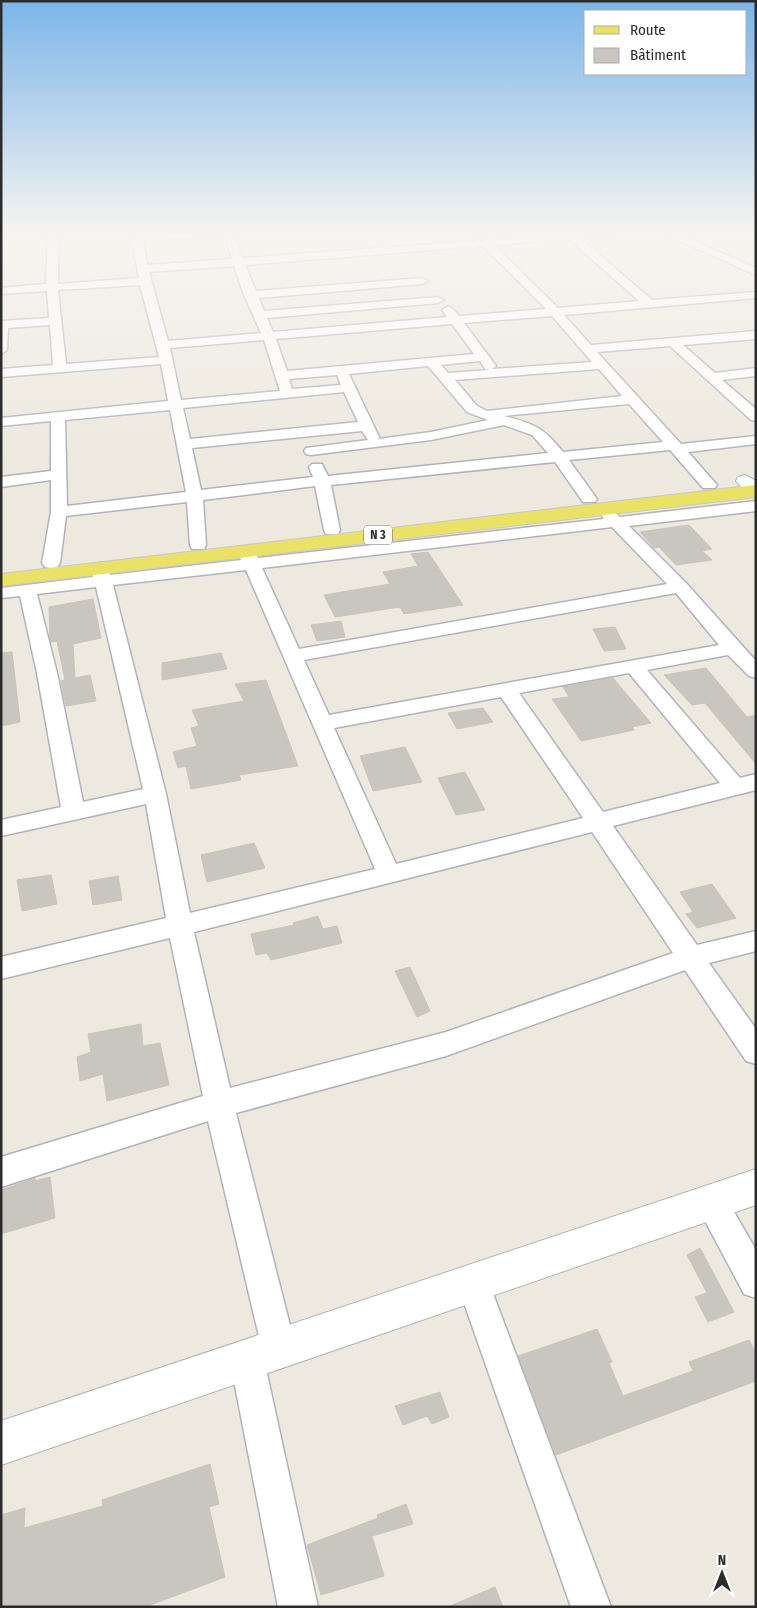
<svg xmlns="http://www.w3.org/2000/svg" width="757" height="1608" viewBox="0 0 757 1608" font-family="'Fira Sans Condensed',sans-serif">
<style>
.building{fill:#c8c6be;stroke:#c8c5b8}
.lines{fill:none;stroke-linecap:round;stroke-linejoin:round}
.street-casing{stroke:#b2b2be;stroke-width:3}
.secondary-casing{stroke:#b2b2be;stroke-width:2}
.primary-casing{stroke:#c8c8c8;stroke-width:2}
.street{fill:#fff;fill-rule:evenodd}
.secondary{fill:#fff;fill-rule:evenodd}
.primary{fill:#e9e267;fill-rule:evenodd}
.labels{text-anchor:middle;stroke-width:4;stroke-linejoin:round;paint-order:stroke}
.shield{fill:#fff;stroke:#6b6b6b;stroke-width:1}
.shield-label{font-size:12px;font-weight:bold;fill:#2c2c2c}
</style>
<rect width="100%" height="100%" fill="#ede9df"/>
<!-- building -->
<path class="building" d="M689 525 712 549 702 551 712 560 676 565 659 547 654 548 640 532Z
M428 552 463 605 404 614 400 607 335 617 324 595 390 584 383 572 418 566 411 554Z
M93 599 101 638 73 644 75 678 90 675 96 701 66 706 61 681 65 680 57 641 51 642 50 640 49 607Z
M341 621 345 637 317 641 311 625Z
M615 627 626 649 604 651 593 629Z
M12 652 20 722 1 726V653Z
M221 653 227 669 162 680V663Z
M706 668 747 717 756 715V764L705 703 692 705 664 675Z
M613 678 651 723 632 727 634 730 581 741 552 699 569 697 563 687Z
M266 680 298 766 239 775 241 780 191 789 186 766 178 768 173 752 197 746 191 728 199 726 192 710 244 701 235 684Z
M483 708 493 722 457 729 448 713Z
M405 747 422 782 373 791 360 756Z
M465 772 485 810 456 815 438 778Z
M254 843 265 868 207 882 201 855Z
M51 875 57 904 22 911 17 880Z
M118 876 122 900 93 905 89 881Z
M712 884 736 918 697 928 686 914 693 912 680 892Z
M318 916 323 929 337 926 342 943 271 960 267 953 256 955 251 934 294 925 293 923Z
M410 967 430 1011 417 1017 395 971Z
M141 1024 143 1046 160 1043 169 1085 107 1101 103 1074 80 1081 77 1057 91 1052 88 1034Z
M50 1177 55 1218 1 1234V1190L35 1178V1181Z
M700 1248 734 1312 708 1322 695 1297 707 1293 687 1255Z
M597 1329 612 1362 609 1363 623 1396 693 1371 689 1362 749 1340 756 1353V1381L556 1455 518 1356Z
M440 1392 449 1417 432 1424 427 1416 403 1425 395 1406Z
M210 1464 219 1504 209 1507 225 1577 145 1607H1V1515L25 1508 24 1528 103 1506 102 1500Z
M406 1504 413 1524 372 1536 384 1576 321 1595 307 1545 378 1518 377 1515Z
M495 1587 503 1607H450V1606Z"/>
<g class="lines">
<!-- street casing -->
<g class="street-casing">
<path id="street" d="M48 233H58V284L139 278 131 233 141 235 220 233 215 236 143 241 147 265 232 259 224 233H234L242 258 478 241 475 237 480 234 488 240 568 233H612L607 236 580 238 652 300 756 292V298L564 315 591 345 756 331V339L683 345 715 373 756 368V376L722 380 756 409V421L751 420 670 346 597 352 681 444 756 436V444L688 452 717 485 715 488H703L670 450 569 460 597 499 595 502H583L555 462 331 485 340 530 338 534H326L324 530 315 486 203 500 206 545 204 549H192L190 545 187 502 66 516 60 563 57 567 51 568 45 567 42 563 51 512V480L1 487V477L51 471V421L1 426V418L168 401 161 364 1 377V369L53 365 50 325 8 328 7 350 1 354V321L49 318 47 291 1 294V288L46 284ZM569 239 639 301 558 308 494 245ZM483 246 546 309 459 316 452 308 448 306 442 310 447 317 273 332 267 318 438 303 444 300 438 297 264 311 259 298 422 284 428 281 422 278 256 291 245 265ZM234 266 244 295 261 333 168 341 149 272ZM140 285 159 357 66 364 58 290ZM552 316 592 362 492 369 496 366 464 323ZM452 324 474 354 287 371 276 339ZM264 340 280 391 181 400 170 348ZM480 361 485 369 489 370 448 373 441 365ZM428 366 467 412 488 420 431 432 378 439 379 437 349 374ZM599 369 622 396 487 411 477 406 455 380ZM337 375 341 385 292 389 289 379ZM344 392 358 422 190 439 183 408ZM629 404 663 442 563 452C543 427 534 424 504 416ZM170 410 186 492 67 506 65 420ZM504 425 532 435 548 453 328 476 322 464H312L309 467 313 477 201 490 192 448 362 431 368 440 306 448 304 451 306 454 311 455 431 440Z
M662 233H676L756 268V275Z
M756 501V511L629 526 686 583 756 661V678L749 676 728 655 647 670 740 778 756 774V790L613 826 697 945 756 931V951L709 963 756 1029V1064L746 1061 685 970 446 1056 236 1113 296 1349 291 1361 279 1366 267 1361 262 1349 208 1121 1 1187V1157L203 1096 170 938 1 979V957L166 918 146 804 1 836V820L61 807 37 673 20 596 1 598V588L93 577 91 568 94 564 100 563 106 564 110 575 241 560 238 551 240 547H252L258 558 604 519 602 516 604 513C611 511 615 512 620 517ZM612 527 667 584 299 649 262 568ZM246 570 375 869 190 913 166 794 113 585ZM96 587 143 789 83 802 57 673 37 594ZM676 593 719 645 329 715 304 660ZM629 673 720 783 603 812 519 693ZM501 697 583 818 396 864 334 728ZM592 832 673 953 446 1032 230 1088 194 932Z
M711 1187 722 1191 756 1250V1298L744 1294 695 1202 700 1191Z
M473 1267 485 1271 489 1283 611 1607H571L457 1283 461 1271Z
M247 1343 259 1348 264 1360 318 1607H278L230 1360 235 1348Z"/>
</g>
<!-- secondary casing -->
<g class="secondary-casing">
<path id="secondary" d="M745 475 756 481V497L749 495 736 481 738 477Z
M756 1169V1205L1 1465V1421Z"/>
</g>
<!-- primary casing -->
<g class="primary-casing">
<path id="primary" d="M756 485V497L1 586V574Z"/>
</g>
<!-- street -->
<use href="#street" class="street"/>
<!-- secondary -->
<use href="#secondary" class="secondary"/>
<!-- primary -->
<use href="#primary" class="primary"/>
</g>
<!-- sky -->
<linearGradient id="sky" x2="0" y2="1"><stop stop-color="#7bb5e8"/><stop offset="0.51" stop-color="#f7f5f1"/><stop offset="1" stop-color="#f7f5f1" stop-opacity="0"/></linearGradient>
<rect width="757" height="458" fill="url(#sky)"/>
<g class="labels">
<!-- shield labels -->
<rect class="shield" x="364" y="525.5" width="28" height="19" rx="4"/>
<g class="shield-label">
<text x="378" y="539">N 3</text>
</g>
</g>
<!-- border -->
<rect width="757" height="1608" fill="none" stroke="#2c2c2c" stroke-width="5"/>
<!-- legend -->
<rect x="584" y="10" width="162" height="65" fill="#ffffff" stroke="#ababab"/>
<rect x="594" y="26" width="25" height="8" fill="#e9e267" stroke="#ababab"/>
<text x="630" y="35" font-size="15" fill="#2c2c2c">Route</text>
<rect x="594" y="48" width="25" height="15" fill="#c8c6be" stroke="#ababab"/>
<text x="630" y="60" font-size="15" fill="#2c2c2c">Bâtiment</text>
<!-- north arrow -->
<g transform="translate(722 1573)" stroke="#ffffff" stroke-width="4" paint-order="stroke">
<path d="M0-4L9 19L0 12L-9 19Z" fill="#2c2c2c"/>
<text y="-8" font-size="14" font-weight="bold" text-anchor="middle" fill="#2c2c2c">N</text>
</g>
</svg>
